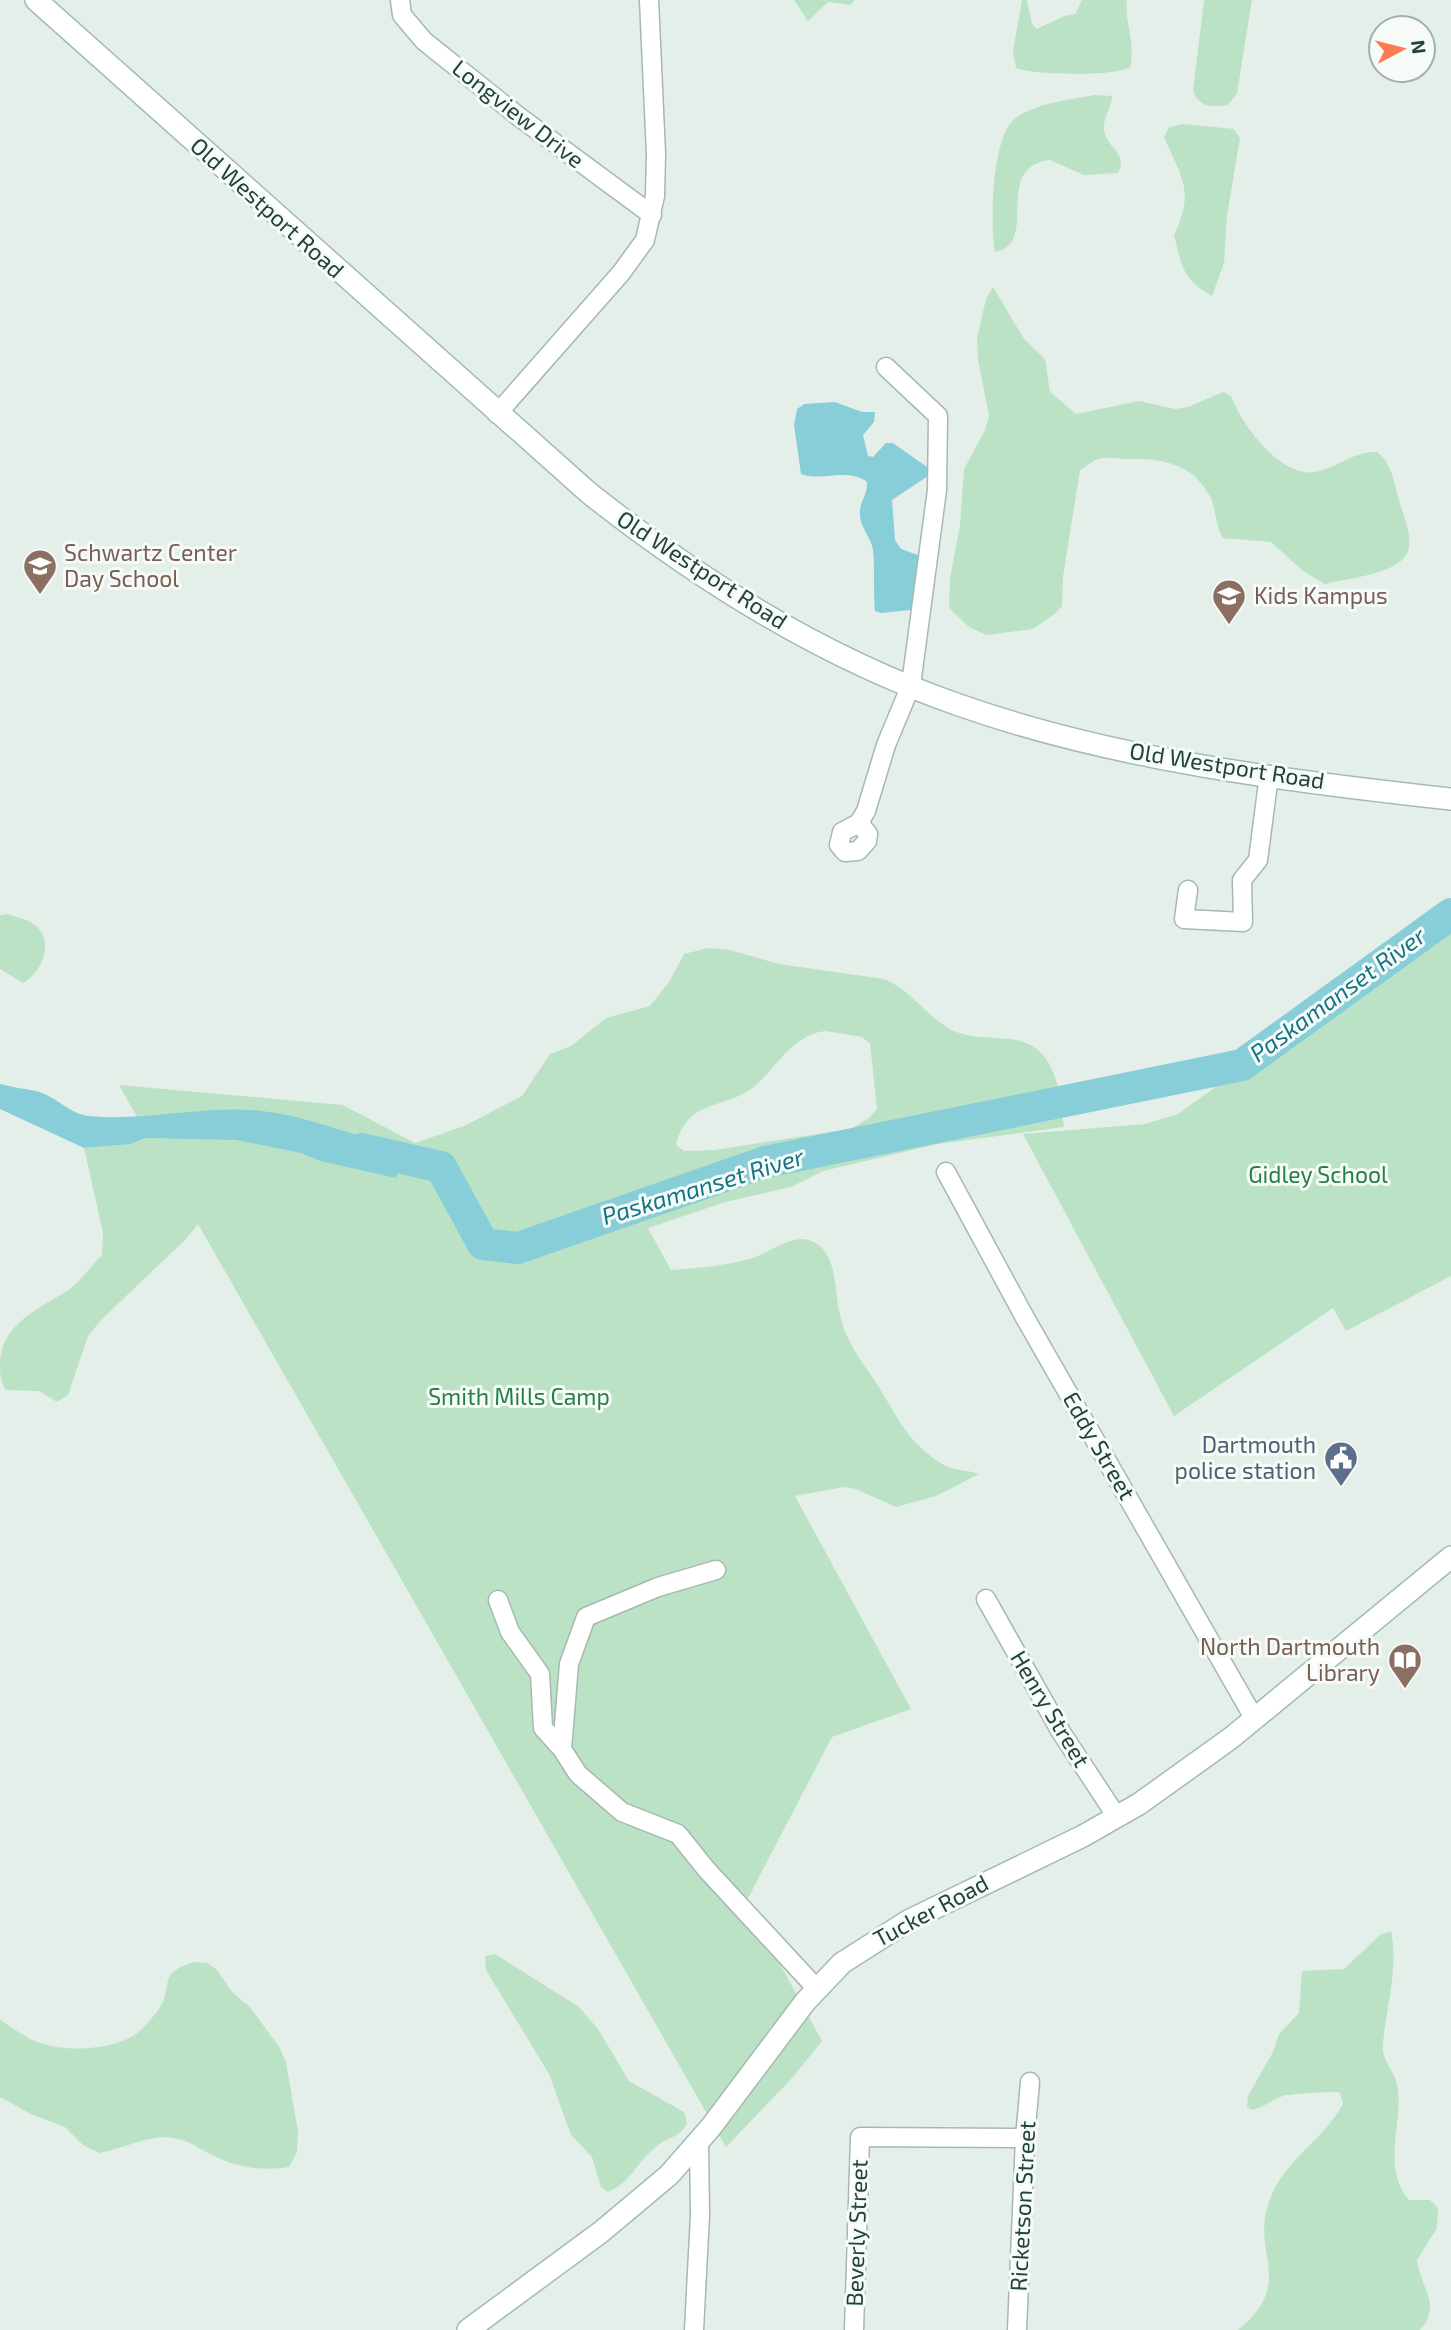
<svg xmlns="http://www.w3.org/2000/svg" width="1451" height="2330" viewBox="0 0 1451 2330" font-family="'Exo 2',sans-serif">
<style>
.green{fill:#bce2c5;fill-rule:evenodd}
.water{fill:#88ced9}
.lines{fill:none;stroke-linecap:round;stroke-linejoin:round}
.river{stroke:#88ced9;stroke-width:32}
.street-casing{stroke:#a6b8b2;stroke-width:21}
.secondary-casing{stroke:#a2bcb2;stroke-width:24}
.street{stroke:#fff;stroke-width:18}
.secondary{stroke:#fff;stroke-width:21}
.labels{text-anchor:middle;stroke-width:6;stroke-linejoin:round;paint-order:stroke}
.street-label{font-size:23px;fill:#21433a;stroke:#f6fbf8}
.education-label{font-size:23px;fill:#785e54;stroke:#f6fbf8;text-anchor:start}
.park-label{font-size:23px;fill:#277f48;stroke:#f6fbf8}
.service-label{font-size:23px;fill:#4e5e75;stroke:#f6fbf8;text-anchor:end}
.water-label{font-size:24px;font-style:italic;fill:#147586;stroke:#f6fbf8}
</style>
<rect width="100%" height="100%" fill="#e4efea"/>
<!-- green -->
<path class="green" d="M794 0H854L851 5 828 2 808 21Z
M1022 0H1027L1032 24 1037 29 1064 16 1075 14 1082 0H1127C1124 22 1136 40 1130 67 1115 77 1033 75 1016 68L1013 51Z
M1204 0H1252L1237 93 1228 105C1212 107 1200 108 1193 91Z
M1095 95 1112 96C1112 109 1100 121 1105 134 1110 150 1128 154 1118 173L1084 175 1050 160C991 167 1041 243 995 252 990 225 991 133 1017 117 1040 102 1069 100 1095 95Z
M1184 124 1234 129 1240 138 1227 216 1224 263 1212 296C1182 279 1182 266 1174 235 1195 191 1182 179 1164 137L1169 127Z
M993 287 1024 339 1045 359 1050 392 1076 414 1139 401 1175 409 1188 407 1223 392 1231 396C1241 424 1281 478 1315 472 1338 468 1353 451 1377 452 1392 464 1394 482 1399 500 1403 514 1411 532 1409 547 1406 574 1347 578 1325 584L1303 571 1271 542 1223 538C1214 524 1217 507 1208 493 1191 463 1160 458 1129 459 1119 459 1109 456 1098 459 1092 461 1086 467 1080 470L1063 577 1062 606 1056 613 1033 629 986 635 969 627 949 608 950 578 960 525 964 469 985 430 989 416 978 359 977 338 986 299Z
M8 914C15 917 24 918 30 922 57 936 44 971 23 983L0 969V915Z
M1451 926V1276L1346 1331 1333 1308 1174 1416 1023 1134 1145 1124 1178 1114 1214 1088 1250 1053Z
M708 948 730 950 779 964 884 979C912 990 925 1016 952 1030 973 1040 995 1036 1016 1040 1057 1048 1060 1093 1064 1127L938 1144 823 1171 791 1187 725 1202 648 1228 671 1270C696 1268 724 1266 749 1259 767 1255 789 1234 809 1240 839 1250 834 1292 840 1315 846 1343 862 1361 877 1384 898 1417 905 1439 939 1462 951 1471 965 1469 979 1474L936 1496 896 1507 856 1489 844 1487 795 1496 911 1709 832 1737 746 1902 822 2041 793 2077 726 2147 198 1224 186 1239 101 1320 88 1336 68 1395 57 1402 39 1391 6 1390C0 1381 0 1374 0 1364 0 1325 38 1309 67 1291 80 1282 91 1266 102 1255L103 1233 84 1148 131 1144 149 1138 119 1085 343 1105 415 1143 464 1126 522 1096 550 1054 571 1046 606 1018 650 1006 669 982 684 954ZM826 1031 862 1037 870 1044 877 1109 868 1119 850 1129 714 1150 684 1151 676 1145C687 1098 726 1110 755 1086 778 1066 793 1034 826 1031Z
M1391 1931C1399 1969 1386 2006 1383 2044 1381 2060 1394 2070 1397 2084 1405 2119 1380 2166 1409 2200H1430L1438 2208 1437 2228 1417 2260C1420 2287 1443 2305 1420 2330H1238C1297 2282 1250 2253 1269 2202 1283 2160 1323 2141 1343 2104L1340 2093C1334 2091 1289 2094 1283 2096 1271 2100 1265 2107 1252 2110L1247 2107 1248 2096 1273 2052 1279 2034 1299 2013 1302 1971 1344 1969 1380 1935Z
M495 1954 579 2007 598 2029 629 2081 684 2112 687 2123C681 2137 668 2137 657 2146 638 2160 631 2183 608 2192L601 2187 592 2157 571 2135 549 2074 486 1970 485 1956Z
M195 1962 207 1963 217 1970 232 1992 250 2007 280 2048 286 2063 298 2131 297 2152 289 2167C258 2172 231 2166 204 2151 194 2145 186 2140 174 2138 150 2134 123 2149 99 2153L83 2145 65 2127 31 2114 0 2097V2020C12 2027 24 2037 37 2042 65 2052 106 2051 133 2036 141 2032 153 2017 159 2009 175 1986 155 1973 195 1962Z"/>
<!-- water -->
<path class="water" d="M835 402 862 412H875L874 422 863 435 868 456 873 457 886 443H893L934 472 892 500 895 540 901 549 918 555 922 560 921 596 910 610 881 613 875 611C873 590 875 570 873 550 871 537 860 528 860 514 859 502 868 495 867 482 847 467 823 482 801 474L794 425 797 409 804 404Z
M0 1084C12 1087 25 1089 36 1091 56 1096 69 1114 89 1116 148 1122 210 1103 269 1112 317 1118 359 1141 408 1145L396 1178 320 1161 301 1153 236 1140 147 1138 131 1144 84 1148 0 1109Z"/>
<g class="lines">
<!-- river -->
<path class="river" d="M362 1149 441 1167 483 1244 518 1248 765 1162 1242 1065 1451 914"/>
<!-- street casing -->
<g class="street-casing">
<path id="street" d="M400 0 402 15 424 41 518 116 652 215
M497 414 621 273 645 240 655 196 656 154 649 0
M859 823 866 811 886 745 911 685 937 490 938 416 886 367
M859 823 868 834 867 841 858 851 845 852 839 845 842 832Z
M1188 890 1184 919 1243 922 1242 880 1258 860 1269 775
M946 1172 1024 1316 1254 1718
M986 1599 1061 1732 1117 1817
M498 1600 510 1632 540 1674 543 1728 562 1749 578 1774 622 1812 678 1834 706 1869 817 1989
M562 1749 569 1664 586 1617 658 1587 716 1570
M694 2330 700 2215 699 2143
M854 2330 860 2137 1025 2138
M1017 2330 1025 2138 1030 2082"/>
</g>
<!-- secondary casing -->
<g class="secondary-casing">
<path id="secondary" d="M36 0 589 493C700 581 824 658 959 705 1115 760 1287 781 1451 799
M468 2330 601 2232 669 2175 711 2127 805 2002 842 1963 908 1921 1083 1836 1139 1804 1231 1738 1451 1557"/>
</g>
<!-- street -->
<use href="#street" class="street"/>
<!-- secondary -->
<use href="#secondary" class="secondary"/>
</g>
<!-- icons -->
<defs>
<g id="school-pin" transform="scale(1.75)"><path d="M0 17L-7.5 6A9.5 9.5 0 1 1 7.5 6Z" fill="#8d6e63" stroke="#f6fbf8"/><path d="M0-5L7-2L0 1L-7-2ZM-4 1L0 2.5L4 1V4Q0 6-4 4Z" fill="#fff"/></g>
<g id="civic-pin" transform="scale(1.75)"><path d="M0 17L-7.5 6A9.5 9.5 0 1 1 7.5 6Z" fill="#5c6f8a" stroke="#f6fbf8"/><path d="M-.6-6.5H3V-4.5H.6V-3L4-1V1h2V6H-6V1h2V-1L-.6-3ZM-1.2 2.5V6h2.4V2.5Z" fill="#fff"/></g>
<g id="library-pin" transform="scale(1.75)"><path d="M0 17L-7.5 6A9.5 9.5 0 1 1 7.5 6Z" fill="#8d6e63" stroke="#f6fbf8"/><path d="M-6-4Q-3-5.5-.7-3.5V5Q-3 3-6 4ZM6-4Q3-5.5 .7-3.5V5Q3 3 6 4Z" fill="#fff"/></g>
</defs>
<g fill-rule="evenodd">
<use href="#school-pin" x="40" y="566"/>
<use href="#school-pin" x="1229" y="596"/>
<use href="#civic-pin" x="1341" y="1458"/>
<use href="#library-pin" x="1405" y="1660"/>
</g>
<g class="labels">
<!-- street labels -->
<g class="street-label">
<text transform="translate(518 114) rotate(38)" y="8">Longview Drive</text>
<text transform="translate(267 208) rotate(42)" y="8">Old Westport Road</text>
<text transform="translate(702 570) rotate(33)" y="8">Old Westport Road</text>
<text transform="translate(1227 766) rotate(9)" y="8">Old Westport Road</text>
<text transform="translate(1099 1446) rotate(60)" y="8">Eddy Street</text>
<text transform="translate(1050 1709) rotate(59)" y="8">Henry Street</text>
<text transform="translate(931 1911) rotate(-28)" y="8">Tucker Road</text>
<text transform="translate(1023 2206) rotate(-87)" y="8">Ricketson Street</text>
<text transform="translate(857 2233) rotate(-88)" y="8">Beverly Street</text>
</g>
<!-- education labels -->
<g class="education-label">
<text x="64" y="561">Schwartz Center<tspan x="64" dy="26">Day School</tspan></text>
<text x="1254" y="604">Kids Kampus</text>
<text x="1380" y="1655" text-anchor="end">North Dartmouth<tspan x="1380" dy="26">Library</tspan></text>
</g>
<!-- park labels -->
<g class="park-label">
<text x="1318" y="1183">Gidley School</text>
<text x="519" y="1405">Smith Mills Camp</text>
</g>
<!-- service labels -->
<g class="service-label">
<text x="1316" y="1453">Dartmouth<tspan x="1316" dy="26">police station</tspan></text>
</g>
<!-- water labels -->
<g class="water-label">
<text transform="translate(1338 995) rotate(-36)" y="8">Paskamanset River</text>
<text transform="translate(703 1187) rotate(-17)" y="8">Paskamanset River</text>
</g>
</g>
<!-- north arrow -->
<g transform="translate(1402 49) rotate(83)"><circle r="33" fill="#f6fbf8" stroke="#a1b1ac" stroke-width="2"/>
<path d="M0-5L12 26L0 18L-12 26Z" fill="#ff7a53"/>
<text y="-10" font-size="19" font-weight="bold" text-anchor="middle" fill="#21433a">N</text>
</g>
</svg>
